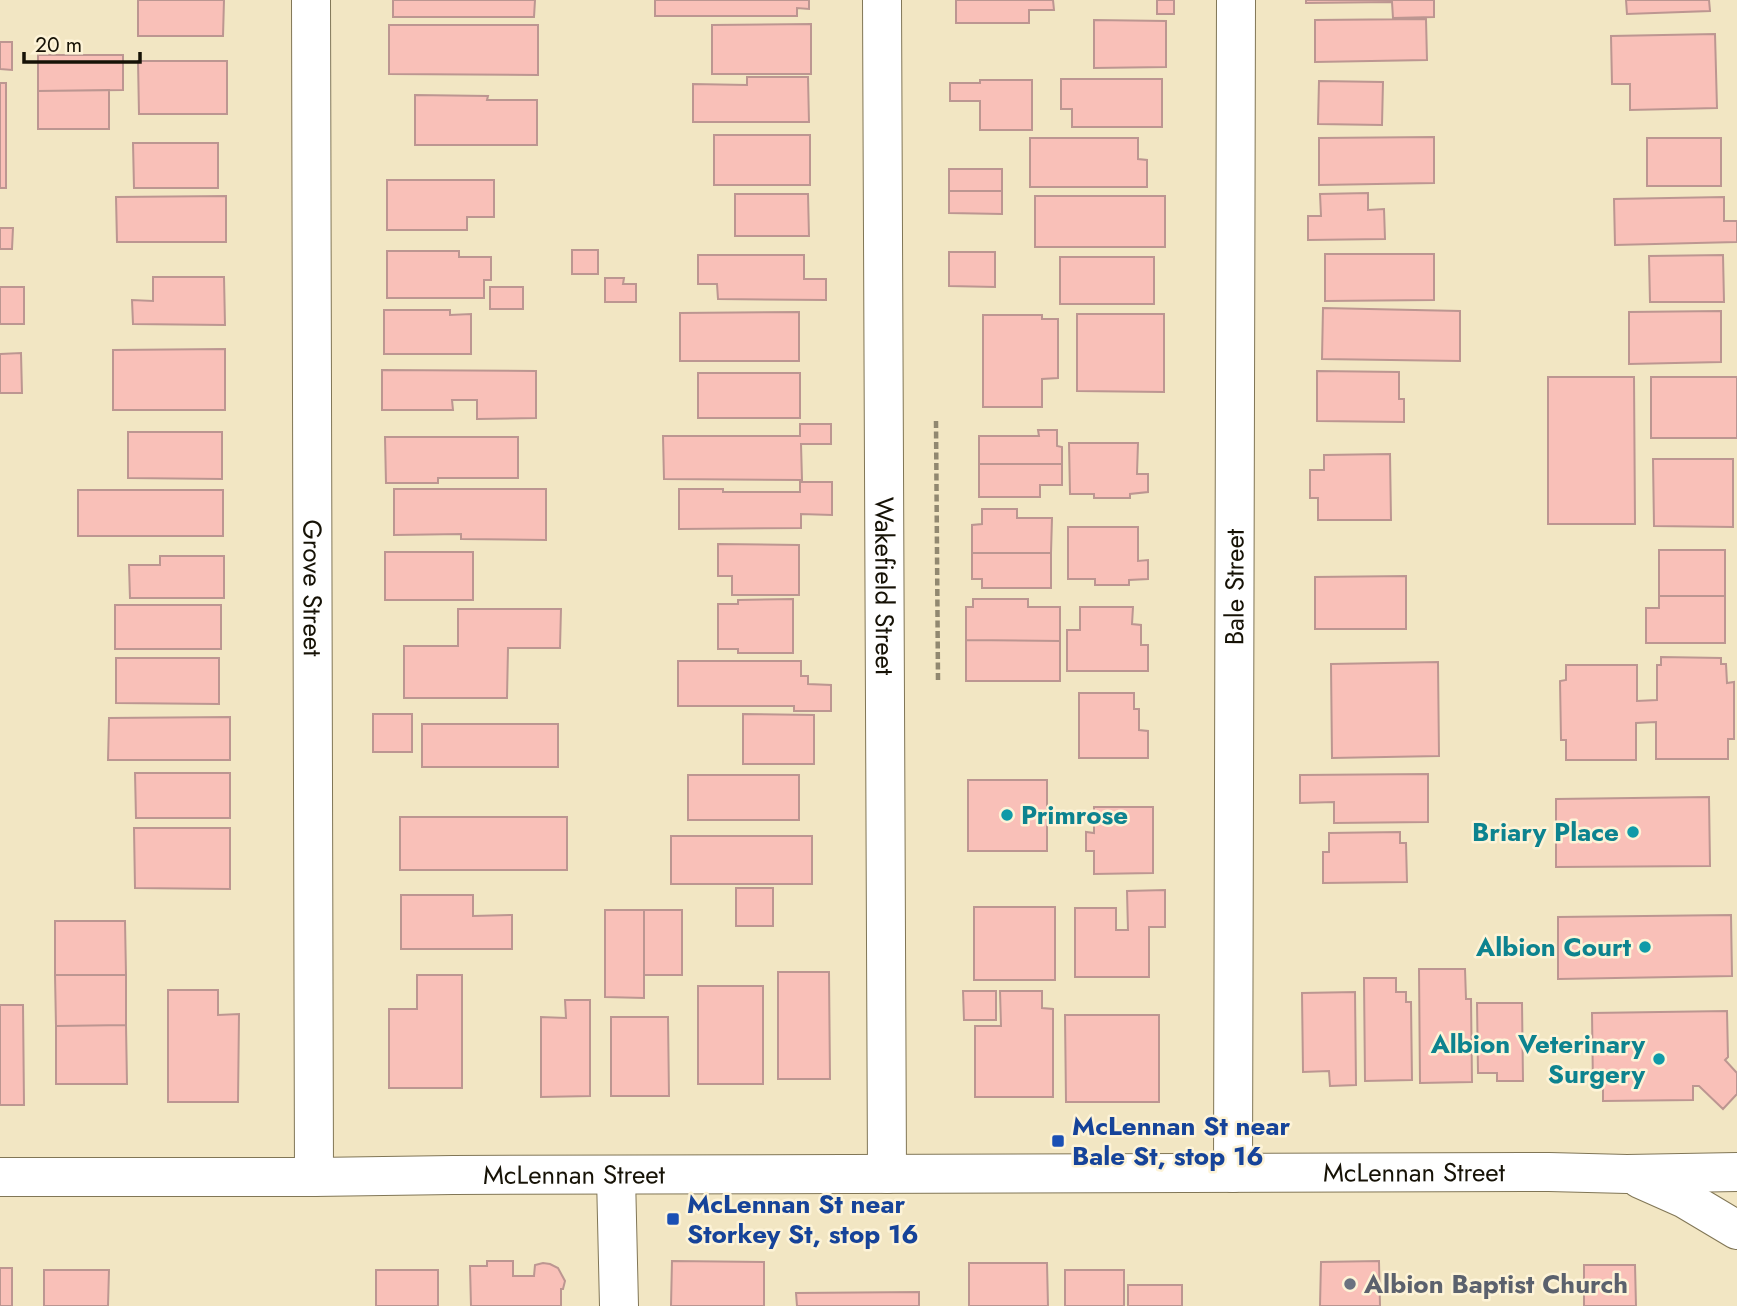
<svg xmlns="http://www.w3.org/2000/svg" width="1737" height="1306" viewBox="0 0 1737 1306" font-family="Jost,sans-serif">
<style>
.building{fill:#f9c0b8;stroke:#bc9691;stroke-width:2}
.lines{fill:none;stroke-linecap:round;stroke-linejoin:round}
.street-casing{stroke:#817656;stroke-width:40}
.secondary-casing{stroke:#817656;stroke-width:40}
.path{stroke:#918870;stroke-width:4.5;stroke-dasharray:7 3.5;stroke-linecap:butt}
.street{stroke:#fff;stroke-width:38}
.secondary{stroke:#fff;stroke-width:38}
.culture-dot{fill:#0f9aa8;stroke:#fdf3d7;stroke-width:2.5}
.transit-dot{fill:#1a4fb4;stroke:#fdf3d7;stroke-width:2.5}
.worship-dot{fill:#6b7280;stroke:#fdf3d7;stroke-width:2.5}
.labels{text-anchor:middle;stroke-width:5;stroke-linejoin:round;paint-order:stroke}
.street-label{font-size:26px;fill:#161206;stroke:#fdf3d7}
.culture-label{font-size:26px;font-weight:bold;fill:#0d838f;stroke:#fdf3d7;text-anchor:end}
.transit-label{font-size:26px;font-weight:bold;fill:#164399;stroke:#fdf3d7;text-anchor:start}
.worship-label{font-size:26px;font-weight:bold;fill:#5b616d;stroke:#fdf3d7;text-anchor:start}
</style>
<rect width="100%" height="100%" fill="#f2e6c3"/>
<!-- building -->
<path class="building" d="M138 0H224L223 36H138Z
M393 0H535L534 17H393Z
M655 0H809V9L797 8V16H655Z
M956 0H1053L1054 10H1029V23H956Z
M1157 0H1174V14H1157Z
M1306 0H1434V17L1393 18 1392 2 1306 3Z
M1626 0H1709L1710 11 1627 14Z
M1426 19 1427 60 1315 62V20Z
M1094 20 1166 21V67L1094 68Z
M811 24V74H712V25Z
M389 25H538V75L389 74Z
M1715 34 1717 108 1630 110V84H1612L1611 36Z
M0 42H12V70L0 69Z
M38 55H123V90L38 91Z
M138 61H227V114H139Z
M747 77H808L809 122H693V84L747 85Z
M1061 79H1162V127H1072V109H1061Z
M980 80H1032V130H980V101H950V83H980Z
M1319 81 1383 82 1382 125 1318 124Z
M0 83H6V188H0Z
M109 90V129H38V91Z
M415 95 488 96 487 100H537V145H415Z
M714 135H810V185H714Z
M1434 137V183L1319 185V138Z
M1030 138H1138V159L1147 160V187H1030Z
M1647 138H1721V186H1647Z
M133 143H218V188H134Z
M949 169H1002V191H949Z
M387 180H494V217H467V230H387Z
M949 191H1002V214L949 213Z
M1368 193V210L1384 209 1385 239 1308 240V216H1321L1320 194Z
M735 194H808L809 236H735Z
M226 196V242H117L116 197Z
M1035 196H1165V247H1035Z
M1724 197V221H1737V242L1615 245 1614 199Z
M0 228H13L12 249H0Z
M572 250H598V274H572Z
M387 251H459V257H491V280H484V298H387Z
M949 252H995V287L949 286Z
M1325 254H1434V300L1325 301Z
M698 255H804V279H826V300L718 299 717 284H698Z
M1723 255 1724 302H1650L1649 256Z
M1060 257H1154V304H1060Z
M153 277H224L225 325 133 324 132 300 153 301Z
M605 278H624L623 284H636V302H605Z
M0 287H24V324H0Z
M490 287H523V309H490Z
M1323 308 1460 311V361L1322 359Z
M384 310H450V315L471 314V354H384Z
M1721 311V362L1629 364V312Z
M799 312V361H680V313Z
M1077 314H1164V392L1077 391Z
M983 315H1042V319H1058V378L1042 379V407H983Z
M225 349V410H113V350Z
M21 353 22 393H0V354Z
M382 370 536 371V418L477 419V400H452L453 410H382Z
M1317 371 1399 372V399H1404V422L1317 421Z
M698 373H800V418H698Z
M1548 377H1634L1635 524H1548Z
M1651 377H1737V438H1651Z
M800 424H831V444H801L802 480 664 479 663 436H800Z
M1038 430H1057V446L1062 447V464H979V436H1039Z
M128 432H222V479L128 478Z
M385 437H518V478H438V483H386Z
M1069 443H1138L1137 474H1148V492L1130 494V498H1094V494H1070Z
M1390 454 1391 520H1318V498H1310V470H1324V455Z
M1653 459H1733V527L1654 526Z
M979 464H1062V485H1040V497H979Z
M800 482H832V515L801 514V528L679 529V489H723V492H800Z
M394 489H546V540L461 539V534L394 535Z
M78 490H223V536H78Z
M982 509H1017V518H1052L1051 553H972V525L982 524Z
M1068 527H1138V561L1148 560V579L1129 580V585H1095V579H1068Z
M718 544 799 545V595H732V576H718Z
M1659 550H1725V596H1659Z
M385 552H473V600H385Z
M972 553H1051V588H982V579H972Z
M160 556H224V598H130L129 565H160Z
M1406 576V629H1315V577Z
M1659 596H1725V643H1646V608H1659Z
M793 599V653H738V649H718V604H738V600Z
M973 599H1028V607H1060V641L966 640V607H973Z
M115 605H221V649H115Z
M1080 607H1133L1132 624 1141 625V645H1148V671H1067V630H1080Z
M458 609H561L560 648H508L507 698H404V646H458Z
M966 640 1060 641V681H966Z
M1661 657 1721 658V664H1726L1727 683 1734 682V739H1728V759H1656V722L1636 723V760H1566V740H1561L1560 681 1566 680V665H1637V701L1657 700V665H1661Z
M116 658H219V704L116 703Z
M678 661H801V676H808V684L831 685V711H794V706H678Z
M1438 662 1439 756 1332 758 1331 664Z
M1079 693H1134V709H1139V730L1148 731V758H1079Z
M373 714H412V752H373Z
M743 714 814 715V764H743Z
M230 717V760H108L109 718Z
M422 724H558V767H422Z
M135 773H230V818H136Z
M1428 774V822L1334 823V802L1300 803V775Z
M688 775H799V820H688Z
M968 780H1047V851H968Z
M1709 797 1710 866 1556 867V799Z
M1094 807H1153V873L1094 874V851H1086V832L1094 833Z
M400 817H567V870H400Z
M134 828H230V889L135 888Z
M1400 832V843H1406L1407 882 1323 883V852H1329V833Z
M671 836H812V884H671Z
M736 888H773V926H736Z
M1165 890V927H1149V977H1075V908H1116V930H1128L1127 891Z
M401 895H473V916L512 915V949H401Z
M974 907H1055V980H974Z
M605 910H644V998L605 997Z
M644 910H682V975H644Z
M1731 915 1732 976 1558 979V917Z
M55 921H125L126 975H55Z
M1419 969H1465L1466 999H1471L1472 1082 1420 1083Z
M778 972H829L830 1079H778Z
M55 975H126V1025L56 1026Z
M417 975H462V1088H389V1009H417Z
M1364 978H1396V992H1406V1002H1411L1412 1080 1365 1081Z
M698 986H763V1084H698Z
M168 990H218V1015L239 1014 238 1102H168Z
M963 991H996V1020H964Z
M1000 991H1042V1008L1053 1009V1097H975V1026H1001Z
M1355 992 1356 1085 1330 1086 1329 1071 1303 1072 1302 993Z
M565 1000H590V1096L541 1097V1017L566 1018Z
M1477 1003H1522L1523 1081H1497V1073H1478Z
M0 1005H23L24 1105H0Z
M1727 1011 1728 1057 1725 1060 1737 1073V1094L1723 1109 1699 1086H1693V1100L1603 1101V1088H1593L1592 1013Z
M1065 1015H1159V1102H1066Z
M611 1017H668L669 1096H611Z
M126 1025 127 1084H56V1026Z
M487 1261H513V1276H534L535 1265 543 1263 550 1264 558 1268 565 1281 563 1289H561V1306H471L470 1266H487Z
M672 1261 764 1262V1306H671Z
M1379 1261 1380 1306H1320L1321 1262Z
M969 1263H1047L1048 1306H969Z
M1584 1265H1635L1636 1306H1584Z
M0 1268H12V1306H0Z
M44 1270H109L108 1306H44Z
M376 1270H438V1306H376Z
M1065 1270H1124V1306H1065Z
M1128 1285H1182V1306H1128Z
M919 1292V1306H797L796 1293Z"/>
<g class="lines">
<!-- street casing -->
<g class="street-casing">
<g id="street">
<path id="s1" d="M311 0 314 1177"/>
<path id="s2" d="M882 0 887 1174"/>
<path id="s3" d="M1233 1173 1236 0"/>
<path d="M616 1176 619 1306"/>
</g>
</g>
<!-- secondary casing -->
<g class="secondary-casing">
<g id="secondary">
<path id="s4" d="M0 1177H314L453 1175 1549 1172 1627 1174 1737 1172"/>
<path d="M1640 1179 1685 1199 1737 1230"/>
</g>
</g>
<!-- path -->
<path class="path" d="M936 421 938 680"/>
<!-- street -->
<use href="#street" class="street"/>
<!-- secondary -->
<use href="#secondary" class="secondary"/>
</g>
<!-- markers -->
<g class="culture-dot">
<circle cx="1007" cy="815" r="7"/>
<circle cx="1633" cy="832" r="7"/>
<circle cx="1645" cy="947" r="7"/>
<circle cx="1659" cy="1059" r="7"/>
</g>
<g class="transit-dot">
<rect x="1051" y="1134" width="14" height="14" rx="3.5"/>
<rect x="666" y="1212" width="14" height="14" rx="3.5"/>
</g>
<circle class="worship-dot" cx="1350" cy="1284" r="7"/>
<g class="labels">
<!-- street labels -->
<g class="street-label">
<text dy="9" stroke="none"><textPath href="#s2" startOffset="586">Wakefield Street</textPath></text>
<text dy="9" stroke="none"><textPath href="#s3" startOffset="586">Bale Street</textPath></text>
<text dy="9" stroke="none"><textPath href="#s1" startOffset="588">Grove Street</textPath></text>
<text dy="9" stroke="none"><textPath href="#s4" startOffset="1414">McLennan Street</textPath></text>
<text dy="9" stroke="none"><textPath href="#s4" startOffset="574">McLennan Street</textPath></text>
</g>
<!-- culture labels -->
<g class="culture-label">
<text x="1021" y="824" text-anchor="start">Primrose</text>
<text x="1619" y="841">Briary Place</text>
<text x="1631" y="956">Albion Court</text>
<text x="1645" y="1053">Albion Veterinary<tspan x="1645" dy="30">Surgery</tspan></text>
</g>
<!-- transit labels -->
<g class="transit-label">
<text x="1072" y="1135">McLennan St near<tspan x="1072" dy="30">Bale St, stop 16</tspan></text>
<text x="687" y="1213">McLennan St near<tspan x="687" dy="30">Storkey St, stop 16</tspan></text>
</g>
<!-- worship labels -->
<g class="worship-label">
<text x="1364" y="1293">Albion Baptist Church</text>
</g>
</g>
<!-- scale -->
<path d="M24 52v10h116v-10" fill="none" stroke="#161206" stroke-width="3.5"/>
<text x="35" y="52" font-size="21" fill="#161206" stroke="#fdf3d7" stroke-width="5" paint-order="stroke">20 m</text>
</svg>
